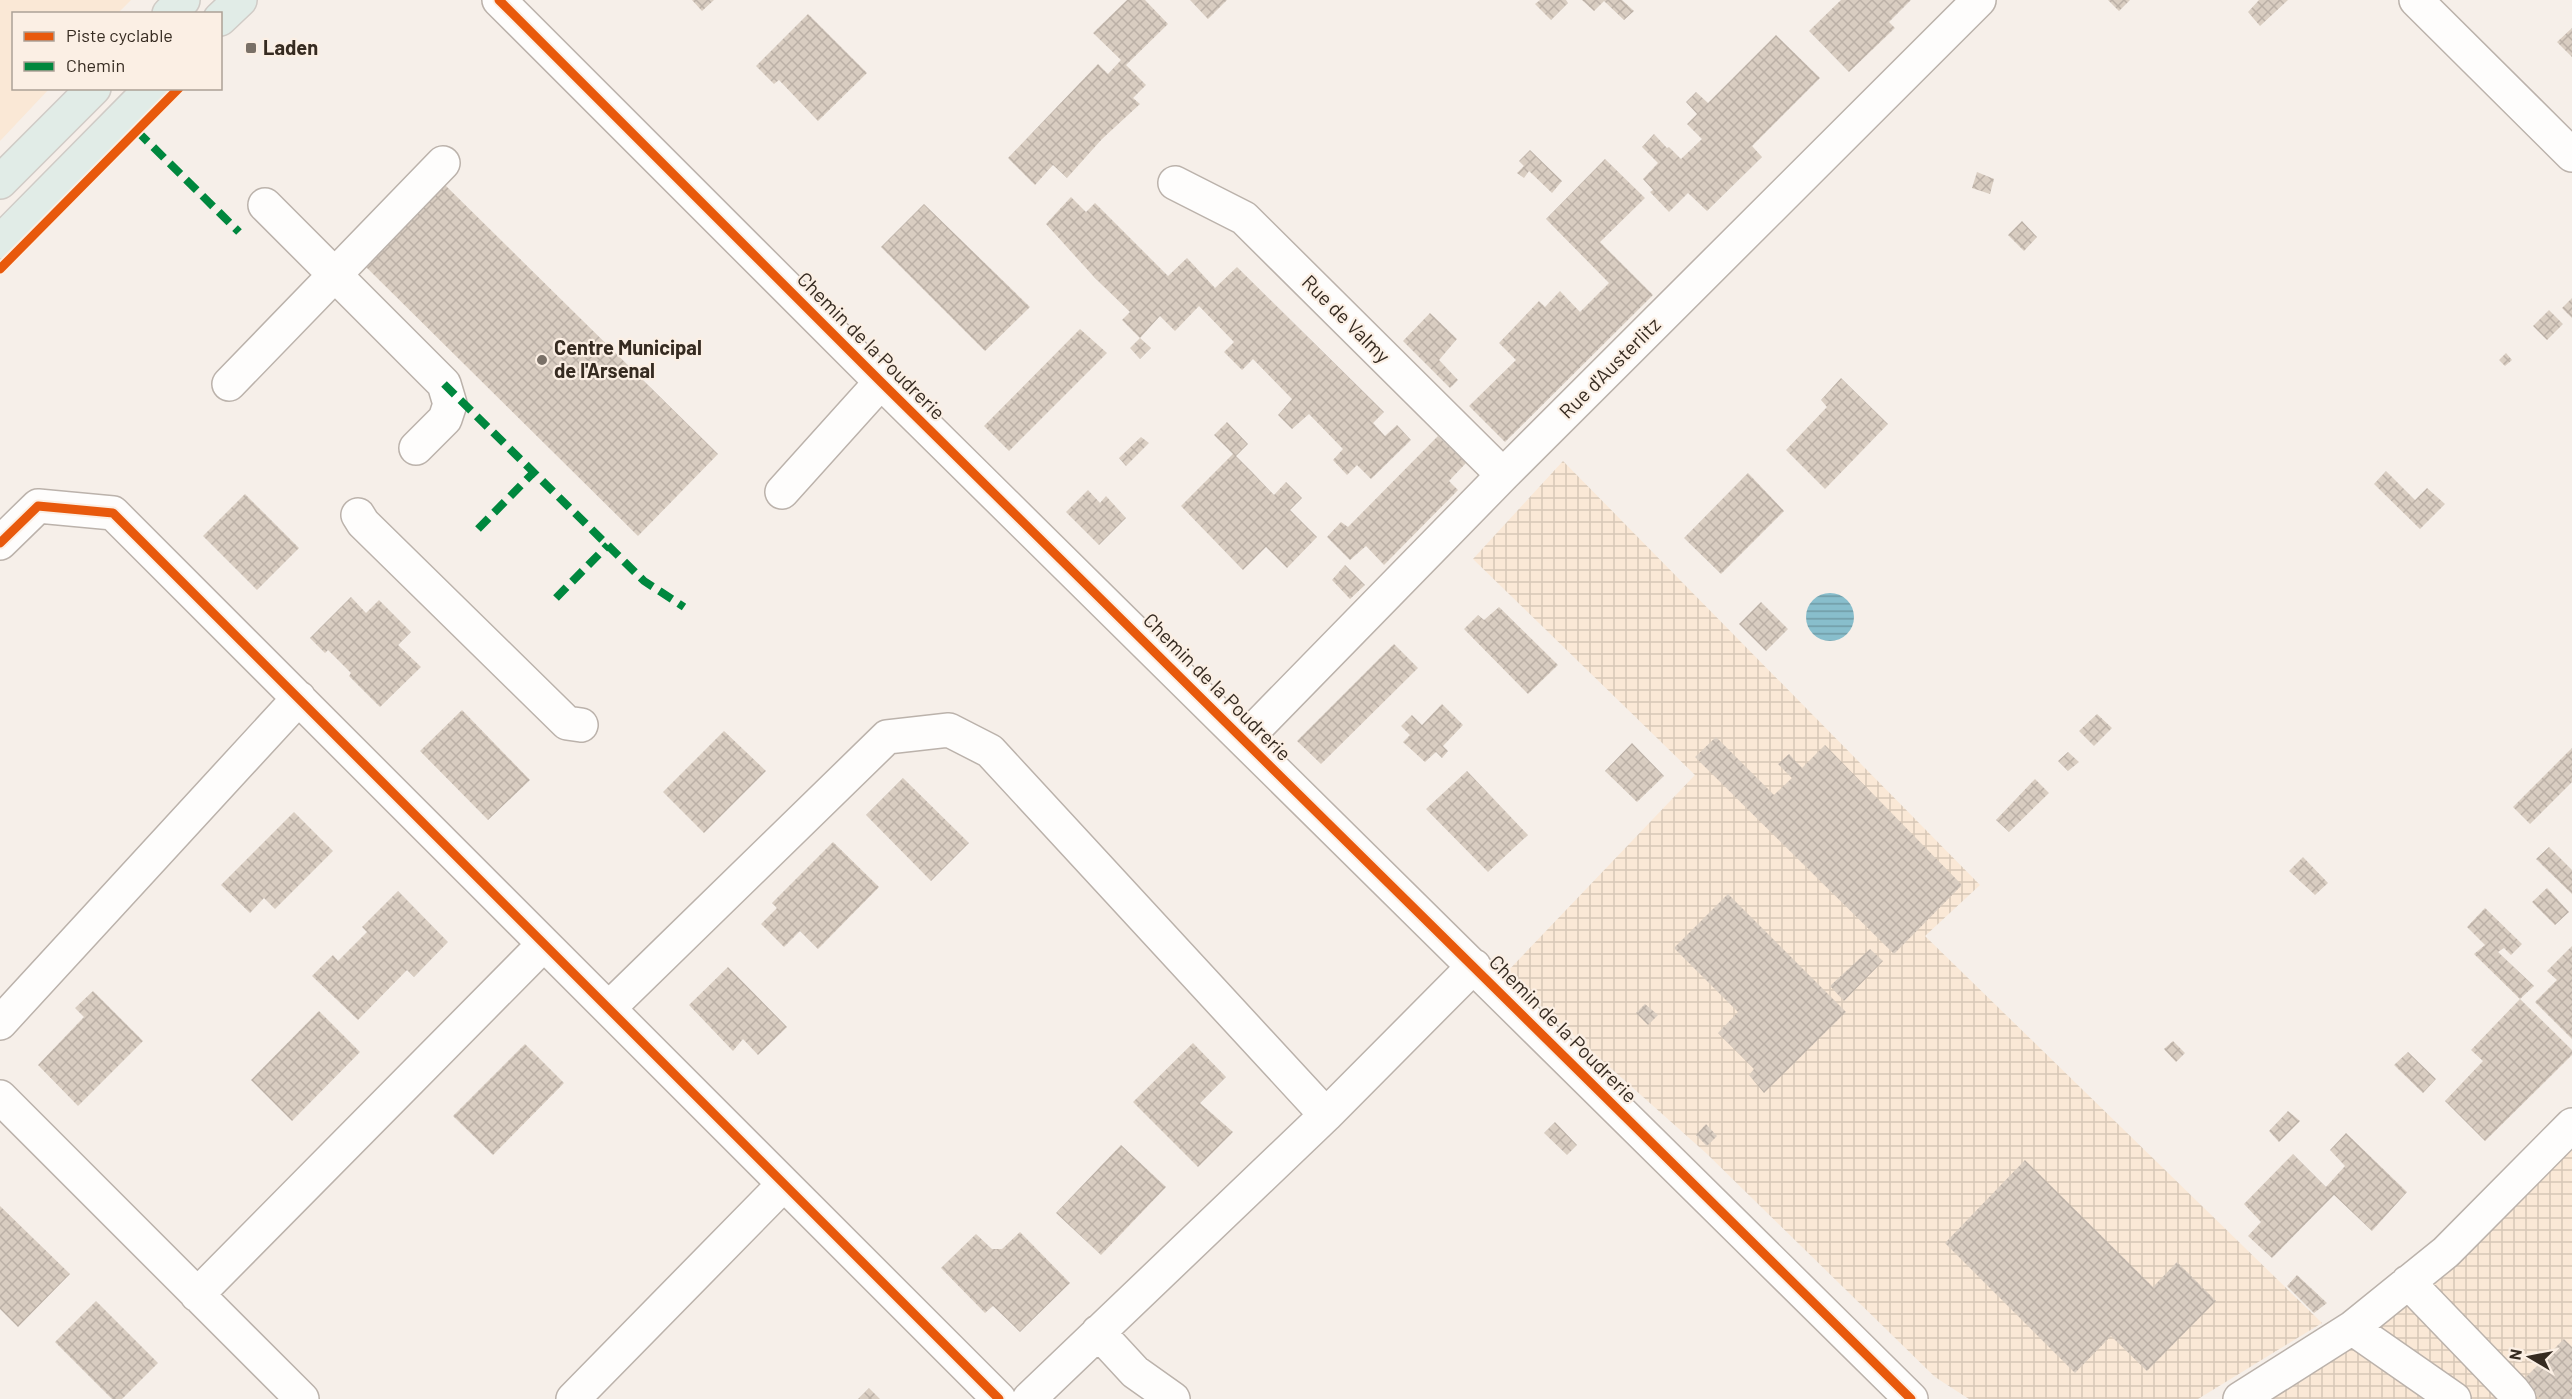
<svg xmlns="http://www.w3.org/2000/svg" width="2572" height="1399" viewBox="0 0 2572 1399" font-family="Barlow,sans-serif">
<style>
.built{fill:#fae8d6}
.industrial{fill:url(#industrial-grid)}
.water{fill:url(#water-rules)}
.building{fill:url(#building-cross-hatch)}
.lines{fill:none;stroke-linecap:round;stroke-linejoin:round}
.minor-casing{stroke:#bbb2ab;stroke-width:36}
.major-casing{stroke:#d0cbc6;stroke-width:36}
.minor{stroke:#fefdfc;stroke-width:33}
.major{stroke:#e1ece7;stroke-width:33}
.quiet{stroke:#00873e;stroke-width:8;stroke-dasharray:15 8;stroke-linecap:butt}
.cycleway-casing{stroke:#fbefe4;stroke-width:13}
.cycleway{stroke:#e8590c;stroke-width:9}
.poi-dot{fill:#797067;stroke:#fbefe4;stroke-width:2}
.labels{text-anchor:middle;stroke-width:4.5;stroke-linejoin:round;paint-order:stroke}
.poi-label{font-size:20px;font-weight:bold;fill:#362b21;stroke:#fbefe4;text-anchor:start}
.street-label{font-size:20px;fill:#362b21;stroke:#fbefe4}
</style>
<defs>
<pattern id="industrial-grid" width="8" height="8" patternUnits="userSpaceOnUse" patternTransform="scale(1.5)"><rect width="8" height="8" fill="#fae8d6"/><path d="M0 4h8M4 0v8" fill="none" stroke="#d7c7b7"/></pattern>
<pattern id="water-rules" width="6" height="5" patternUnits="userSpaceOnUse" patternTransform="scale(1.5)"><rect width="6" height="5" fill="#88becc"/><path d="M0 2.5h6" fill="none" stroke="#709ba5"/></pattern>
<pattern id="building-cross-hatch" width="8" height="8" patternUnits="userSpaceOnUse" patternTransform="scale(1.5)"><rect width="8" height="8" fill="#d9cdc1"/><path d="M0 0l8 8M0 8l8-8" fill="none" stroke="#bbb0a6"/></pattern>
</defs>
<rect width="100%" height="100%" fill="#f6efe9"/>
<!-- built -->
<path class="built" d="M0 0H131L118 13 14 14V88L49 89 0 141Z"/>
<!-- industrial -->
<path class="industrial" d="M1563 461 1980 885 1925 936 2322 1323 2198 1399H1969L1935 1377 1706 1153 1505 974 1695 775 1473 559Z
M2572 1124V1399H2271L2347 1347Z"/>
<!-- water -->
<path class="water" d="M1806 617a24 24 0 1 1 48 0a24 24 0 1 1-48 0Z"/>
<!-- building -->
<path class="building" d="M692 0H714L702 11Z
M1127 0H1145L1168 24 1126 65 1146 85 1133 98 1140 104 1102 139 1067 178 1053 165 1035 185 1008 158 1098 64 1108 74 1121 60 1093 33Z
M1190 0H1227L1208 19Z
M1540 0H1566L1568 3 1551 20 1535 4Z
M1582 0H1622L1634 11 1624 20 1604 1 1594 11Z
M1841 0H1911L1889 22 1895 28 1849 72 1809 31Z
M2108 0H2130L2119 11Z
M2259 0H2288L2260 26 2248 12Z
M808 14 867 73 818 121 779 80 774 84 756 66Z
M2572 28V57L2557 42Z
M1776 35 1820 78 1752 146 1762 157 1707 211 1688 193 1669 212 1650 192 1653 190 1643 179 1658 163 1642 147 1654 134 1667 148 1669 147 1681 159 1702 139 1687 124 1697 114 1686 102 1696 92 1708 103Z
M1530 150 1562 181 1552 193 1529 171 1524 178 1517 173 1524 166 1519 161Z
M1605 159 1645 198 1600 242 1653 295 1505 442 1469 406 1516 360 1499 343 1539 301 1545 307 1560 291 1580 312 1609 283 1546 219Z
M1977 172 1994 179 1990 194 1972 188Z
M445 185 718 454 638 536 366 267Z
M1071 197 1086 212 1095 203 1168 276 1187 258 1215 288 1237 267 1384 412 1373 423 1385 436 1397 425 1411 440 1371 479 1357 465 1347 475 1333 460 1343 449 1309 414 1292 429 1278 415 1292 399 1253 359 1242 370 1224 352 1234 342 1199 306 1175 331 1160 316 1140 338 1151 348 1140 359 1130 348 1140 338 1122 320 1130 312 1095 278 1046 224Z
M924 204 1030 307 985 351 881 247Z
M2022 221 2037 237 2024 251 2008 235Z
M2572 298V318L2562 308Z
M2549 310 2563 324 2547 340 2533 326Z
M1430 313 1457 339 1439 360 1458 380 1450 388 1403 341Z
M1080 329 1107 353 1009 451 984 426Z
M2506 353 2512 360 2505 366 2499 360Z
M1841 378 1888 424 1825 489 1786 450 1827 407 1821 400Z
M1227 422 1248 444 1236 456 1251 471 1274 495 1286 482 1302 498 1290 510 1317 537 1287 568 1266 547 1243 570 1181 506 1233 454 1214 435Z
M1438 436 1466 463 1449 481 1458 490 1384 565 1366 546 1350 560 1327 537 1341 522 1348 527Z
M1141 437 1149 443 1126 466 1119 458Z
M2386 471 2415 500 2427 488 2445 504 2420 529 2374 484Z
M1748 473 1784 511 1721 574 1684 538Z
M1088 490 1100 503 1106 496 1126 518 1099 545 1066 512Z
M245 494 299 548 257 590 203 536Z
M1345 565 1365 585 1350 599 1332 580Z
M351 597 366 613 379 600 411 632 398 645 421 667 380 707 349 676 351 673 328 650 325 653 310 638Z
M1761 602 1788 629 1766 651 1739 624Z
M1499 607 1558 665 1528 694 1464 629 1478 615 1484 620Z
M1394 644 1418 668 1321 764 1297 741Z
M1442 704 1463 725 1443 746 1448 751 1442 758 1436 752 1425 762 1403 742 1410 735 1401 726 1412 715 1422 725Z
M462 710 530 780 488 820 420 751Z
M2097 714 2112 728 2094 746 2079 731Z
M724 731 766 771 704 833 663 792Z
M1716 737 1774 795 1792 778 1778 764 1789 754 1802 768 1825 745 1962 885 1894 954 1695 757Z
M1632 743 1664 776 1637 802 1605 771Z
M2572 748V782L2530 824 2513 807Z
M2068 752 2079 762 2068 771 2058 761Z
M1467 771 1528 835 1488 872 1426 809Z
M903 778 969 843 931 881 866 815Z
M2035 779 2049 793 2009 832 1996 820Z
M294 812 333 851 275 909 264 898 250 913 221 885Z
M833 842 879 887 818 949 800 931 784 947 761 924 777 908 772 903Z
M2549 847 2572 870V894L2536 859Z
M2303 857 2328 883 2315 895 2289 871Z
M2547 888 2569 912 2555 925 2532 902Z
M398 891 448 942 414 977 407 970 358 1020 312 976 333 955 338 961 367 932 362 927Z
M1728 894 1846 1012 1764 1093 1749 1075 1754 1069 1718 1033 1738 1012 1674 948Z
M2485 908 2522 944 2511 955 2504 948 2498 952 2534 986 2520 999 2572 1050V1055L2485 1141 2445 1101 2483 1061 2471 1050 2520 999 2474 954 2485 945 2467 927Z
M2572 946V1039L2535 1002 2557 980 2547 971Z
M1870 949 1883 961 1844 1001 1830 986Z
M728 967 787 1027 758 1055 743 1039 733 1051 689 1005Z
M93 991 143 1041 78 1106 38 1065 84 1017 75 1008Z
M1645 1004 1658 1015 1648 1025 1636 1013Z
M319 1011 360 1052 292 1121 251 1080Z
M2173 1041 2185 1053 2176 1062 2164 1049Z
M1193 1043 1226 1077 1200 1103 1233 1132 1198 1167 1133 1102Z
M525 1044 564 1083 493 1155 453 1116Z
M2408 1052 2436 1079 2423 1093 2394 1065Z
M2288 1111 2300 1121 2279 1142 2269 1131Z
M1555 1122 1577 1145 1567 1155 1544 1133Z
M1706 1124 1717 1136 1707 1146 1696 1135Z
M2346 1133 2407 1192 2372 1231 2334 1195 2272 1258 2248 1236 2261 1222 2244 1204 2293 1154 2326 1187 2345 1166 2330 1150Z
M1121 1145 1166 1187 1101 1255 1056 1213Z
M2025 1160 2153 1287 2177 1262 2216 1301 2147 1371 2111 1336 2075 1373 1945 1243Z
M0 1206 70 1274 18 1327 0 1309Z
M1020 1232 1070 1283 1020 1332 993 1306 985 1313 941 1268 976 1234 992 1249H1002Z
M2297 1275 2327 1303 2314 1313 2287 1286Z
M96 1301 158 1363 122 1399H112L55 1342Z
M2564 1339 2572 1347V1399H2541L2523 1380Z
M869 1388 880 1399H858Z"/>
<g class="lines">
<!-- minor casing -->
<g class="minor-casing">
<path id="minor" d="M499 0 881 382 1911 1399
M2416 0 2572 155
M1175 183 1244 218 1503 475
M265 205 444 384 450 404 445 419 416 448
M229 384 443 163
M782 492 881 382
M358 515 363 523 567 723 581 725
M0 543 38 506 113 513 999 1399
M1245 739 1503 475 1979 0
M609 1008 887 737 949 730 990 751 1326 1115
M0 1023 299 698
M0 1097 302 1399
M2408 1282 2513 1391 2519 1399
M197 1295 544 944
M2352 1328 2454 1399
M1098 1332 1135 1372 1173 1399
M573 1399 784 1184
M1029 1399 1326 1115 1474 966
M2240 1399 2352 1328 2446 1252 2572 1125"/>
</g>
<!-- major casing -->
<g class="major-casing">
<path id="major" d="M169 14 183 0
M220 19 240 0
M0 182 94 88
M0 242 152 88"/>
</g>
<!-- minor -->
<use href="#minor" class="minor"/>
<!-- major -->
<use href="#major" class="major"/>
<!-- quiet -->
<path class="quiet" d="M137 131 239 232
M444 384 644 581 684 607
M478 529 534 472
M556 598 608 545"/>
<!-- cycleway casing -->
<g class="cycleway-casing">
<path id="cycleway" d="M499 0 881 382 1911 1399
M0 269 179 88
M0 543 38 506 113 513 999 1399"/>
</g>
<!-- cycleway -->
<use href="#cycleway" class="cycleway"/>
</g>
<!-- markers -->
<g class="poi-dot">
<rect x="245" y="42" width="12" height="12" rx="3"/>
<circle cx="542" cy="360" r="6"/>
</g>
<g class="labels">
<!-- poi labels -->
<g class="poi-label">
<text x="263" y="55">Laden</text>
<text x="554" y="355">Centre Municipal<tspan x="554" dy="23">de l'Arsenal</tspan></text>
</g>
<!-- street labels -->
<g class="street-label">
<text transform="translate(1346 319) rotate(45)" y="7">Rue de Valmy</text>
<text transform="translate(871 346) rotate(45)" y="7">Chemin de la Poudrerie</text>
<text transform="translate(1610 368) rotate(-45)" y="7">Rue d'Austerlitz</text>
<text transform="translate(1217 687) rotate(45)" y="7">Chemin de la Poudrerie</text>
<text transform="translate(1563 1029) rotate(45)" y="7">Chemin de la Poudrerie</text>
</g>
</g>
<!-- legend -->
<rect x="12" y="12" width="210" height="78" fill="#fbefe4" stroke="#aca196" stroke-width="1.5"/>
<rect x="24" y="32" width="30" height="9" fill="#e8590c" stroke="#aca196" stroke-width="1.5"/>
<text x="66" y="42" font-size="18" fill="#362b21">Piste cyclable</text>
<rect x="24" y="62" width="30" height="9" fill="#00873e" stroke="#aca196" stroke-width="1.5"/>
<text x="66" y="72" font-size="18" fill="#362b21">Chemin</text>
<!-- north arrow -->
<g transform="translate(2530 1357) rotate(280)" stroke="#fbefe4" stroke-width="4.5" paint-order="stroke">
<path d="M0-4.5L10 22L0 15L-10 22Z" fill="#362b21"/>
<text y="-9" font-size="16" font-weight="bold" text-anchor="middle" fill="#362b21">N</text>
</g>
</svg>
